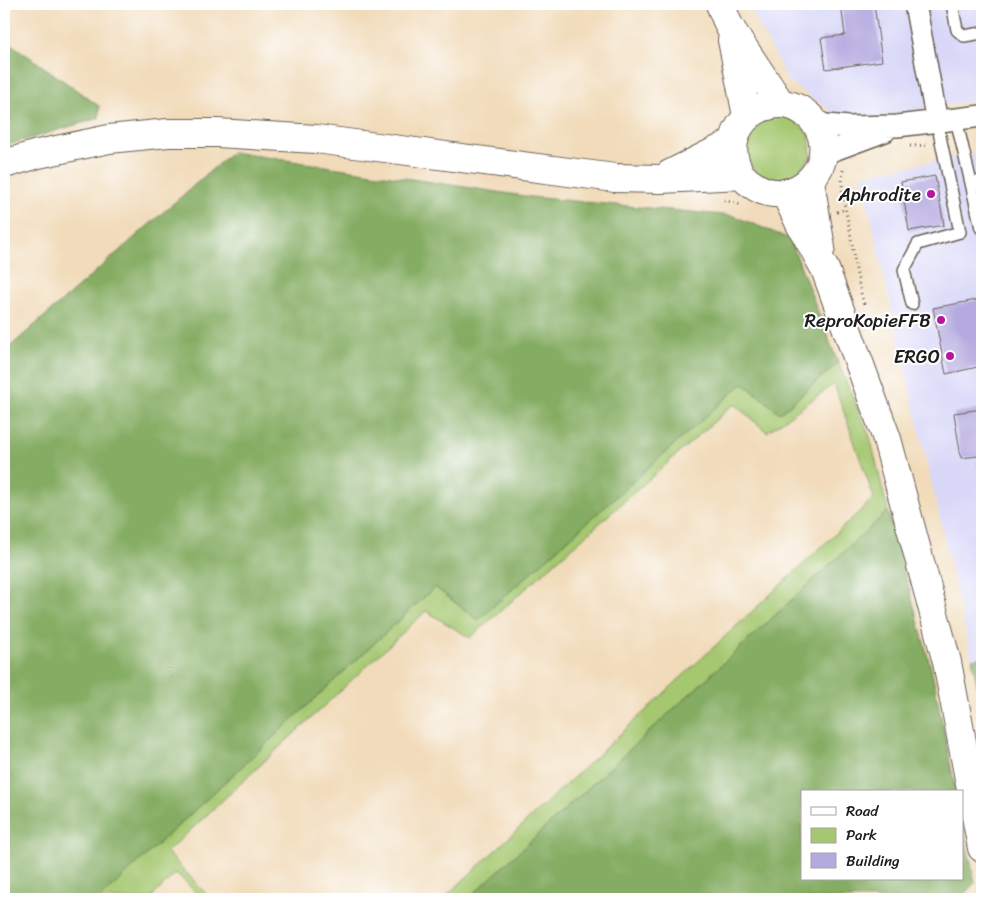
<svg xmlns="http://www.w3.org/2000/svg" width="986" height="903" viewBox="0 0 986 903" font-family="Sriracha,sans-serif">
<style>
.built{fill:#d8d7f8}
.green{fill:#a5c770;stroke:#607246}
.forest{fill:#84ac62;stroke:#50643f}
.building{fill:#b5aae0}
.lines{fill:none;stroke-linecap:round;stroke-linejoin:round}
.lane-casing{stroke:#675f53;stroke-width:14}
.street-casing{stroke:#675f53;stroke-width:24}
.secondary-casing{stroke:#675f53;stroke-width:30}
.path{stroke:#675f53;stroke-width:3;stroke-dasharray:1 4;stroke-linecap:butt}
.lane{stroke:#fff;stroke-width:11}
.street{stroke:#fff;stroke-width:21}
.secondary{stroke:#fff;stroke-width:28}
.poi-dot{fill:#b5179e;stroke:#fff;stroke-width:2}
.labels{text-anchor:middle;stroke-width:4;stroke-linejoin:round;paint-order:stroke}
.poi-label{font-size:19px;fill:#1c1c1c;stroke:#fff;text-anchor:end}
</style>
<rect width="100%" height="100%" fill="#fff"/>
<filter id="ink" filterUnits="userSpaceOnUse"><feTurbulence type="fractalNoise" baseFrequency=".02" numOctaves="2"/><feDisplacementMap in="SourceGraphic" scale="10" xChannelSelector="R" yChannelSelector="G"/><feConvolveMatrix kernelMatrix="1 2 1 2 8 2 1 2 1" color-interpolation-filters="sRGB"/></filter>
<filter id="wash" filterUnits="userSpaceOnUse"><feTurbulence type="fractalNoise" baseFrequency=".0096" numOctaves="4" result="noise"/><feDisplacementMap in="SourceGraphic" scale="20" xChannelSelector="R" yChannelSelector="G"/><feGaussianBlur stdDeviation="1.12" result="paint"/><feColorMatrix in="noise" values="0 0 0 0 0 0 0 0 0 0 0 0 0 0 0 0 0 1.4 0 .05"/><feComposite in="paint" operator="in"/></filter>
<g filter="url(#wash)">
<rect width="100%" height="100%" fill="#f1dbba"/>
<!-- built -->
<path class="built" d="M748 4H982V99L848 122 789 82Z
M982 152V657L972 659 861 175Z"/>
<!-- green -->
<path class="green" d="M784 113 809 133 811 156 798 174 777 181 756 173 744 154 753 123Z
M838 363 870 437 888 511 468 899H443L874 498 834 384 767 432 734 404 470 638 426 611 167 852 211 899H202L176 873 150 899H99L435 587 478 620 743 383 780 413Z"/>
<!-- forest -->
<path class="forest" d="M4 39 99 106V118L4 146Z
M232 152 531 197 734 216 790 239 838 363 780 413 743 383 478 620 435 587 99 899H4V352Z
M888 511 932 672 956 792H802V879H962V820L975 883 959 899H468Z
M982 657V710L972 659Z"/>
<g id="blocks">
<!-- building -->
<path class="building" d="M841 4H874L882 61 826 69 821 38 845 35Z
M935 176 944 225 909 231 901 182Z
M982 299V366L946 374 933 308Z
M982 409V478H981L978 456 961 458 954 413Z"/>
</g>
</g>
<g filter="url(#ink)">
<use href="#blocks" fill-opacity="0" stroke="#675f53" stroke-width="1"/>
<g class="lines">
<!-- lane casing -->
<g class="lane-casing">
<path id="lane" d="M952 4 957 30 964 36 982 33
M956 119 971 183 982 181
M971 183 981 228 982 227
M912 304 904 270 918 244 960 232 937 122"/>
</g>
<!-- street casing -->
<g class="street-casing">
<path id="street" d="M915 4 937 122
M816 124 848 127 897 126 982 116
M823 154 885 131"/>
</g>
<!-- secondary casing -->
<g class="secondary-casing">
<path id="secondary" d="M720 4 729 26 781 104
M732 40 747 116
M4 164 38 154 109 139 168 133H217L316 139 615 178 661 179 741 175C793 229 856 150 804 112 793 104 780 102 768 106 743 112 728 137 735 161 736 166 739 171 741 175
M670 174 734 142
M810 181 821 248
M785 193 800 224 825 269 887 439 947 662 982 848"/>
</g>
<!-- path -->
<path class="path" d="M910 146 928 145
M843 170C840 191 846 211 850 231 854 257 857 282 865 307
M724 200 742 205
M837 212 846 209"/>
<!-- lane -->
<use href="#lane" class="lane"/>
<!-- street -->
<use href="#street" class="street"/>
<!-- secondary -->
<use href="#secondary" class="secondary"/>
</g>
</g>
<!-- markers -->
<g class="poi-dot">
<circle cx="931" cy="194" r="5"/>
<circle cx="941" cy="320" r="5"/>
<circle cx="950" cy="356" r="5"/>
</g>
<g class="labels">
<!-- poi labels -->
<g class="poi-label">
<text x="921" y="201">Aphrodite</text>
<text x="931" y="327">ReproKopieFFB</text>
<text x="940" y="363">ERGO</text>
</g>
</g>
<!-- margin -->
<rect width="986" height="903" fill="none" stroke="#fff" stroke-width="20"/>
<!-- legend -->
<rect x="801" y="790" width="162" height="90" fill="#ffffff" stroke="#a4a4a4"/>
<rect x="811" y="807" width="25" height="8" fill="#ffffff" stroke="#a4a4a4"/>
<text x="846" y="816" font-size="15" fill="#1c1c1c">Road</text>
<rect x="811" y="828" width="25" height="15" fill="#a5c770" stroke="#a4a4a4"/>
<text x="846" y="840" font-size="15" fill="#1c1c1c">Park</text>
<rect x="811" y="853" width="25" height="15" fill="#b5aae0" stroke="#a4a4a4"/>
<text x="846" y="866" font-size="15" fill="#1c1c1c">Building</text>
</svg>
